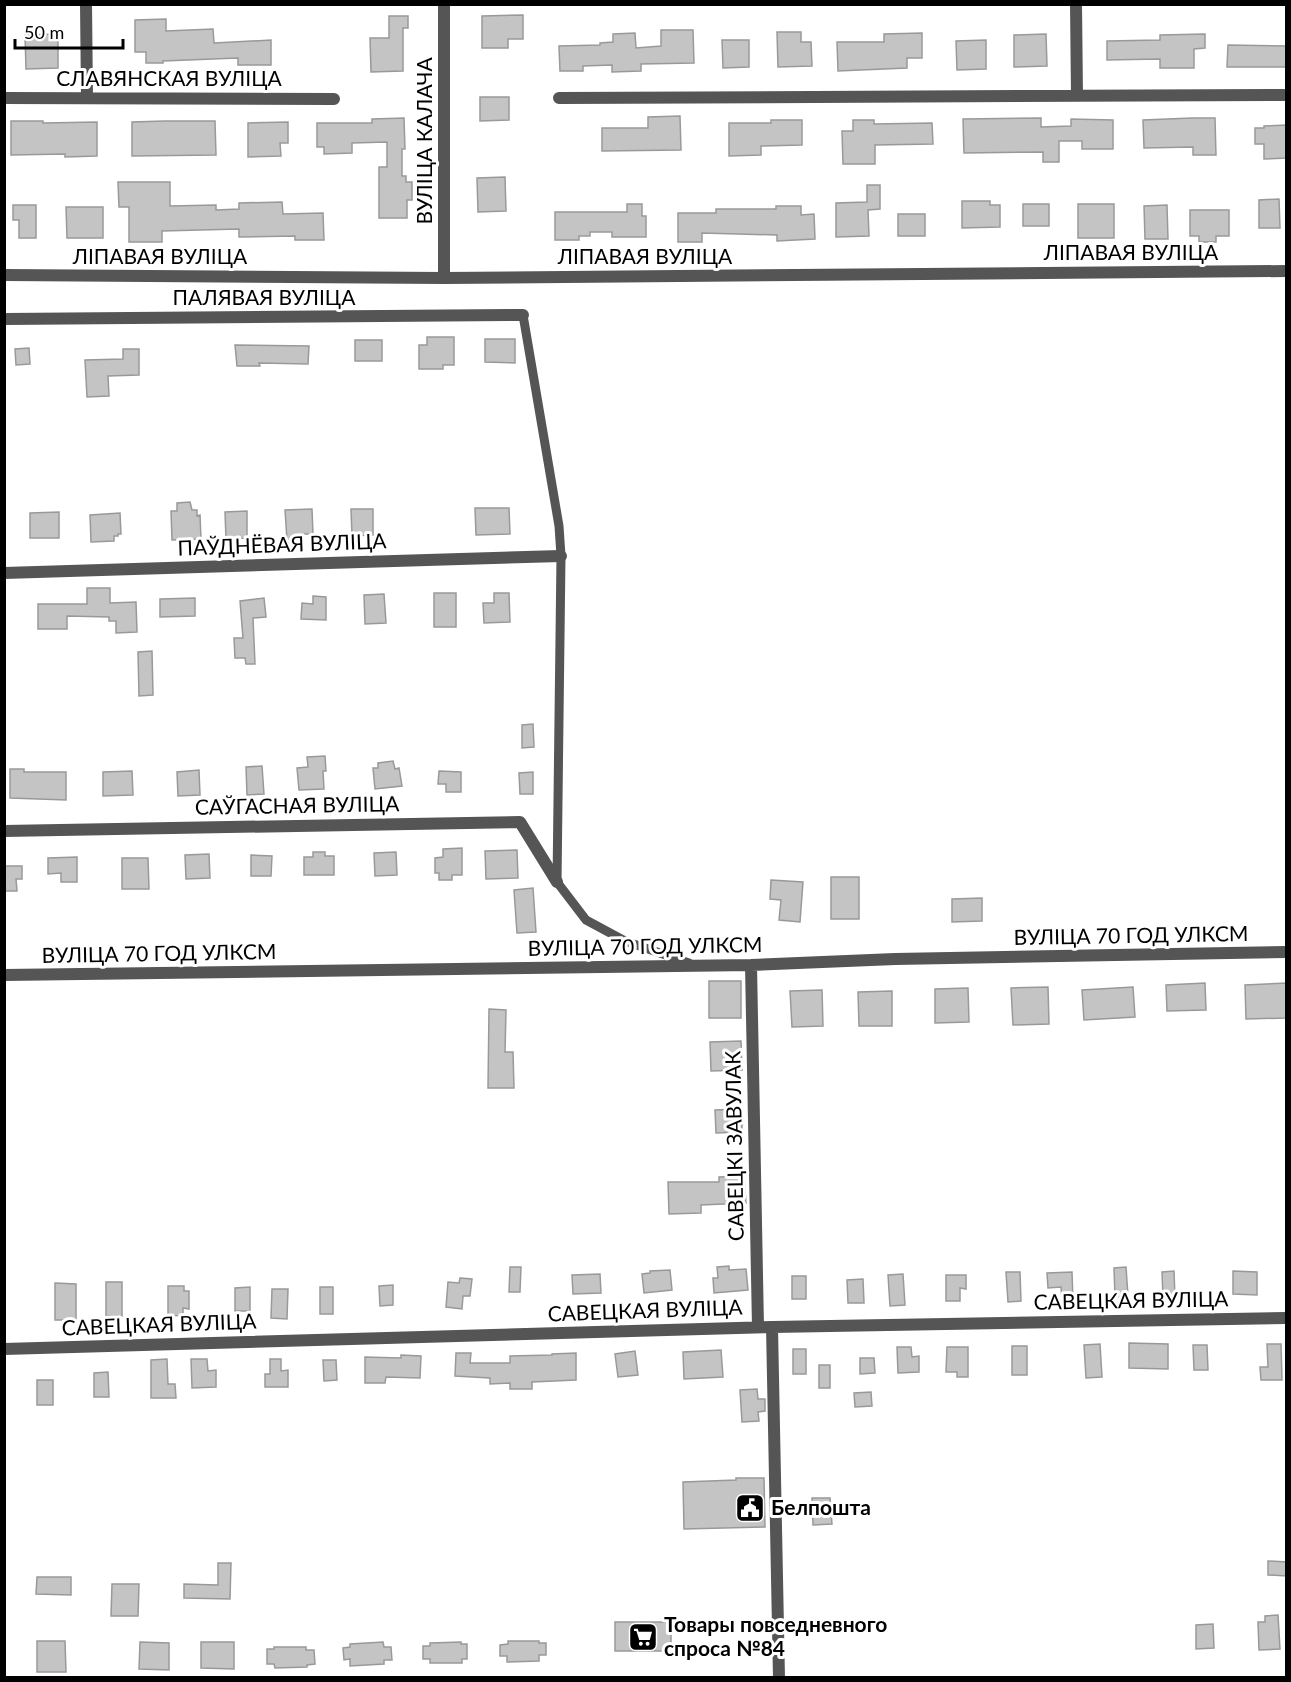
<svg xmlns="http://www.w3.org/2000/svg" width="1291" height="1682" viewBox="0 0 1291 1682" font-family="Lato,sans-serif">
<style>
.building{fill:#c4c4c4;stroke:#999;stroke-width:1.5}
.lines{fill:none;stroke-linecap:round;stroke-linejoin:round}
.lane{stroke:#555;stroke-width:9}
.street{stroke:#555;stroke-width:12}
.labels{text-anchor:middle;stroke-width:6;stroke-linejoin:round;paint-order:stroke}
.street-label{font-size:21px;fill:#000;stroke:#fff}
.poi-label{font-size:21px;font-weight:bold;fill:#000;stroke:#fff;text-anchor:start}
</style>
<rect width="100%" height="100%" fill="#fff"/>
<!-- building -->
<path class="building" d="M523 15V39H508V48H482V16Z
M389 16H408V28H403V71L371 72 370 38H389Z
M166 19V31L213 29 214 43 271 40V65H238V58L163 61V63H146V52H135V20Z
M661 30H693L694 63 641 64V71L612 72V65L583 66V71H560L559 46 600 45V43L613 42V34L635 33 636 48 661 46Z
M777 32H801V42H811L812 66 778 67Z
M922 33V58H907V68L838 71 837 42H884V34Z
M58 34V68L26 69 25 35Z
M1046 34 1047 66 1014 67V35Z
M1205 34V48L1194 49V68H1160V59L1107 60V41L1160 40V35Z
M722 40H749V67L723 68Z
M986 40V69L957 70 956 41Z
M1228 45 1287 46V67H1227Z
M480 97H509V120L480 121Z
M680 116 681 150 602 151V128H648V117Z
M404 118 405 149H402V176H406V182H412V200H407V218H379V167H387V142L352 143V153L324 154V147H317V123H372V119Z
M1041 118V127L1071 126V119L1113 120V149H1082V141H1059V162H1043V152L964 153 963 119Z
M1192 118H1215L1216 155H1193V147L1144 148 1143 120Z
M771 120H802V145L761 146V155L729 156V123H771Z
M853 120H874V124L932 123 933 144 875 145V164H843L842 131H853Z
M11 121H43V123L97 122V156L65 157V154L11 155Z
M164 121H215L216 155 132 156V122Z
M288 122V143H280L281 156 248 157V123Z
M1287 125V158L1264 159V144H1255V128H1264V126Z
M505 177 506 211 478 212 477 178Z
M118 182H170V206L216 205V210L239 209V203L282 202 283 214 323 213 324 240H295V236L239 237V229L162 231V242H129V207H119Z
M867 185H880V209L868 210 869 236 836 237V203L867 202Z
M1279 199 1280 228H1259V200Z
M962 201H990V205H1000V227L962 228Z
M627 204H642V216H646V237H612V232H590V236H579V240H555V212H627Z
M1023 204H1049V226H1023Z
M1078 204H1114V238H1078Z
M13 205H36V238H19V220H13Z
M1167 205 1168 239H1145L1144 206Z
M776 206H801V215L814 214 815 239 777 241V235L702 233V242H678V213H716V209H776Z
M66 207H103V238H67Z
M1190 210H1229V236H1216V242H1199V236H1190Z
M898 214H925V236H898Z
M427 337H454V365H443V369H419V345H427Z
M485 339H515V363L485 362Z
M355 340H382V361H355Z
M235 345 309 346 308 364 259 363 260 366H237Z
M29 348 30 364 16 365 15 349Z
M123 349H139V375L108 376 109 396 87 397 85 360 123 359Z
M190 502 192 510H197V516L200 515 201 539 172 540 171 511H177V503Z
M475 508H509L510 534 476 535Z
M312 509 313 534H301V539L287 540 285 510Z
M351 509H373V535L352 536Z
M247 511V538L226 539 225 512Z
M59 512V538H30V513Z
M120 513 121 534H118V536H114V541L91 542 90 515Z
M87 588H110V603L136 602 137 632 116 633V621H109V617L67 616V629H38V604H87Z
M434 593H456V627H434Z
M494 593H509L510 622 484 623 483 603H494Z
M384 594 386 623 365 624 364 595Z
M313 596 326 597V620L301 619 302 603 313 604Z
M195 598V616L160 617V599Z
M264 598 266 617 253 618 255 664H246L245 658H235L234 638H243L240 601Z
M152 651 153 695 139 696 138 652Z
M533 724 534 747 522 748V725Z
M325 756 326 771H323L324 789 299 790 297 768 308 767 307 757Z
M393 761 395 769 399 768 402 786 375 789 373 768H378V763Z
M262 766 264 794 247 795 246 767Z
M10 769H24V772H66V800L10 798Z
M199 770 200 795 178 796 177 772Z
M132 771 133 795 103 796V772Z
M439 771 461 772V792H446V784H438Z
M533 772V794H520L519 773Z
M462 848V875H452V880H439V873H435V858L443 857V849Z
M517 850 518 878 486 879 485 851Z
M313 852H325V856H334V875H304V857H313Z
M396 852 397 875 375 876 374 853Z
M209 854 210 878 186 879 185 855Z
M251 855 272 856 271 876H251Z
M77 857V882H61V873L48 874V858Z
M122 858H148L149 889H122Z
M4 866H22V879H16L17 891H4Z
M831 877H859V919H831Z
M771 880 803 882 800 922 779 920 781 900 770 899Z
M533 888 536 932 517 933 514 890Z
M982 898V921L952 922V899Z
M709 981H741V1018H709Z
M1205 983 1206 1010 1167 1011 1166 985Z
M1287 983V1018L1246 1019 1245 985Z
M1048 987 1049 1024 1013 1025 1011 988Z
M1133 987 1135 1017 1084 1020 1082 990Z
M968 988 969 1022 935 1023V989Z
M822 990 823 1026 792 1027 790 991Z
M892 991V1026H859L858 992Z
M489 1009 506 1010 505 1052H513L514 1088H488Z
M741 1041 742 1070 711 1071 710 1042Z
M742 1109V1132L716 1133 715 1110Z
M744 1176 746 1203 701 1205V1213L669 1214 668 1182H719V1177Z
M729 1266V1270L746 1269 748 1290 714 1293 713 1278H718L717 1267Z
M510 1267H521L520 1292H509Z
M1126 1267 1128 1296 1115 1297 1114 1268Z
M670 1270 672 1290 644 1293 642 1274 650 1273V1271Z
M1174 1271 1175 1298 1163 1299 1162 1272Z
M1233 1271 1257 1272V1295L1233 1294Z
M1006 1272H1020L1021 1301 1008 1302Z
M1072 1272 1073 1301H1062L1061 1287 1048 1288 1047 1273Z
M600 1274 601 1293 573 1294 572 1275Z
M903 1274 905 1305 890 1306 888 1275Z
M946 1275H966V1289L960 1288V1301H946Z
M792 1276H806V1299H792Z
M460 1278 472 1279 470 1296H463L462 1309 446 1307 448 1282 459 1283Z
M863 1279 864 1303H848L847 1280Z
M106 1282H122V1316H106Z
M55 1283 76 1284V1320H55Z
M393 1285V1305L380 1306 379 1286Z
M168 1286H184V1291H189V1309L183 1308V1316L168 1315Z
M250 1287V1311H235V1288Z
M320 1287H333V1314H320Z
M272 1289H288L287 1319 271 1318Z
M1129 1343 1168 1344V1369L1129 1368Z
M1100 1344 1102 1377 1086 1378 1084 1345Z
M1267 1344H1281L1282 1380H1261L1260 1367H1268Z
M1193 1345H1207L1208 1370H1194Z
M1012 1346H1027V1375H1012Z
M897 1347H911L912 1357 919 1356V1372L898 1373Z
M947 1347H968V1377H957V1372H946Z
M793 1349H806V1374H793Z
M721 1350 723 1377 684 1379 683 1352Z
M635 1351 638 1375 618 1377 615 1354Z
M456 1353H471L470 1363H510V1356L552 1355V1354L576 1353V1380L532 1382V1389H510V1383L490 1384V1378L455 1376Z
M401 1355 421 1356 420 1378 386 1377 385 1383H365V1357L401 1358Z
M860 1358H874L875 1373 860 1374Z
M167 1359 168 1384H175L176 1398H151V1360Z
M191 1359H207L208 1371 216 1370V1387L192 1388Z
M270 1359H281V1371L288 1370V1387H265V1374H270Z
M323 1360H336L337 1380 324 1381Z
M819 1365H830V1388H819Z
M108 1372 109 1397H94V1373Z
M37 1380H53V1405H37Z
M757 1389 758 1399H765V1411L758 1412 759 1421 742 1422 740 1390Z
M871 1392 872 1406 855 1407 854 1393Z
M736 1478H764L765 1527 684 1529 683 1482 736 1480Z
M812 1498H830L832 1524 813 1525Z
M1268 1561 1287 1562V1576L1268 1575Z
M218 1563H231L230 1599 184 1598V1584L218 1585Z
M37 1577H71V1595L36 1594Z
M112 1584H139L138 1616H111Z
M1278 1615 1280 1649 1259 1650 1258 1622H1265V1616Z
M615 1622H671V1651H615Z
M1213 1624 1214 1648 1196 1649V1625Z
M37 1641H65L66 1672H37Z
M508 1641H539V1643H546V1655H539V1661L507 1662V1656H500V1645L508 1644Z
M140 1642 169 1643V1670L139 1669Z
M201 1642H234V1669L201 1668Z
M383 1642 384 1647H391L392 1660H384V1664L350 1666V1659L344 1660 343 1648 350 1647V1644Z
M461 1642V1644H467V1659H462V1663H430V1659H423V1646H430V1643Z
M274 1647H306V1650H314L315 1664 307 1665V1667L275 1668 274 1664H267V1649H274Z"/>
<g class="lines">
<!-- lane -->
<path class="lane" d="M523 315 559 526 561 556 557 882 586 920 625 941 689 963"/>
<!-- street -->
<path class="street" d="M86 4 87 98
M444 4V278
M1076 4 1077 96
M4 98 334 99
M559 98 1286 95
M4 275 444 278 1286 271
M4 319 523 315
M4 573 561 556
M4 831 520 822 557 882
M751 965 758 1327
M4 975 751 965 895 959 1286 952
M772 1327 779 1678
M4 1349 772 1327 1286 1318"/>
</g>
<!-- icons -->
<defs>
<g id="civic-square" transform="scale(1.5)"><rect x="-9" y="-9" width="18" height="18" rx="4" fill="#000" stroke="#fff"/><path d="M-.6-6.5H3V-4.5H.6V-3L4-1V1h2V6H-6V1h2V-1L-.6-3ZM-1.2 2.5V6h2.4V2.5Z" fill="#fff"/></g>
<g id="supermarket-square" transform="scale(1.5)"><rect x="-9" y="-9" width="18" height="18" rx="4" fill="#000" stroke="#fff"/><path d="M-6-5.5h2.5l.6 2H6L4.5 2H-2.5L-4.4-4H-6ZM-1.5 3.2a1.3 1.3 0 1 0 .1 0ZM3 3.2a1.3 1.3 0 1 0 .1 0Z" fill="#fff"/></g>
</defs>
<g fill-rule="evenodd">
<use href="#civic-square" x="750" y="1508"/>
<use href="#supermarket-square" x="643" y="1637"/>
</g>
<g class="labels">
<!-- street labels -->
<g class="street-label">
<text x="169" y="86">СЛАВЯНСКАЯ ВУЛІЦА</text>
<text transform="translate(425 141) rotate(-90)" y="7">ВУЛІЦА КАЛАЧА</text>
<text x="1131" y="260">ЛІПАВАЯ ВУЛІЦА</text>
<text x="160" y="264">ЛІПАВАЯ ВУЛІЦА</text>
<text x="645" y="264">ЛІПАВАЯ ВУЛІЦА</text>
<text x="264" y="305">ПАЛЯВАЯ ВУЛІЦА</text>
<text transform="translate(282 545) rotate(-2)" y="7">ПАЎДНЁВАЯ ВУЛІЦА</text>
<text transform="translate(297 806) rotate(-1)" y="7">САЎГАСНАЯ ВУЛІЦА</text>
<text transform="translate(1131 936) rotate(-1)" y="7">ВУЛІЦА 70 ГОД УЛКСМ</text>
<text transform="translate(645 947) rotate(-1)" y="7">ВУЛІЦА 70 ГОД УЛКСМ</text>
<text transform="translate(159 954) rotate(-1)" y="7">ВУЛІЦА 70 ГОД УЛКСМ</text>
<text transform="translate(735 1146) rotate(-91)" y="7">САВЕЦКІ ЗАВУЛАК</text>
<text transform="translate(1131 1301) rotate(-1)" y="7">САВЕЦКАЯ ВУЛІЦА</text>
<text transform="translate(645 1311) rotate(-2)" y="7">САВЕЦКАЯ ВУЛІЦА</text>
<text transform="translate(159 1325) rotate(-2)" y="7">САВЕЦКАЯ ВУЛІЦА</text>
</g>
<!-- poi labels -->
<g class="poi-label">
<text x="771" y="1515">Белпошта</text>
<text x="664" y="1632">Товары повседневного<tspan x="664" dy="24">спроса №84</tspan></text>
</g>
</g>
<!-- border -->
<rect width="1291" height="1682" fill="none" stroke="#000000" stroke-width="12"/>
<!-- scale -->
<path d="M15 39v9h108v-9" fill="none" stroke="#000000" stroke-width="3"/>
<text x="24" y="39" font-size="18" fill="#000000" stroke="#ffffff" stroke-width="4.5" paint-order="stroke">50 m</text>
</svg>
